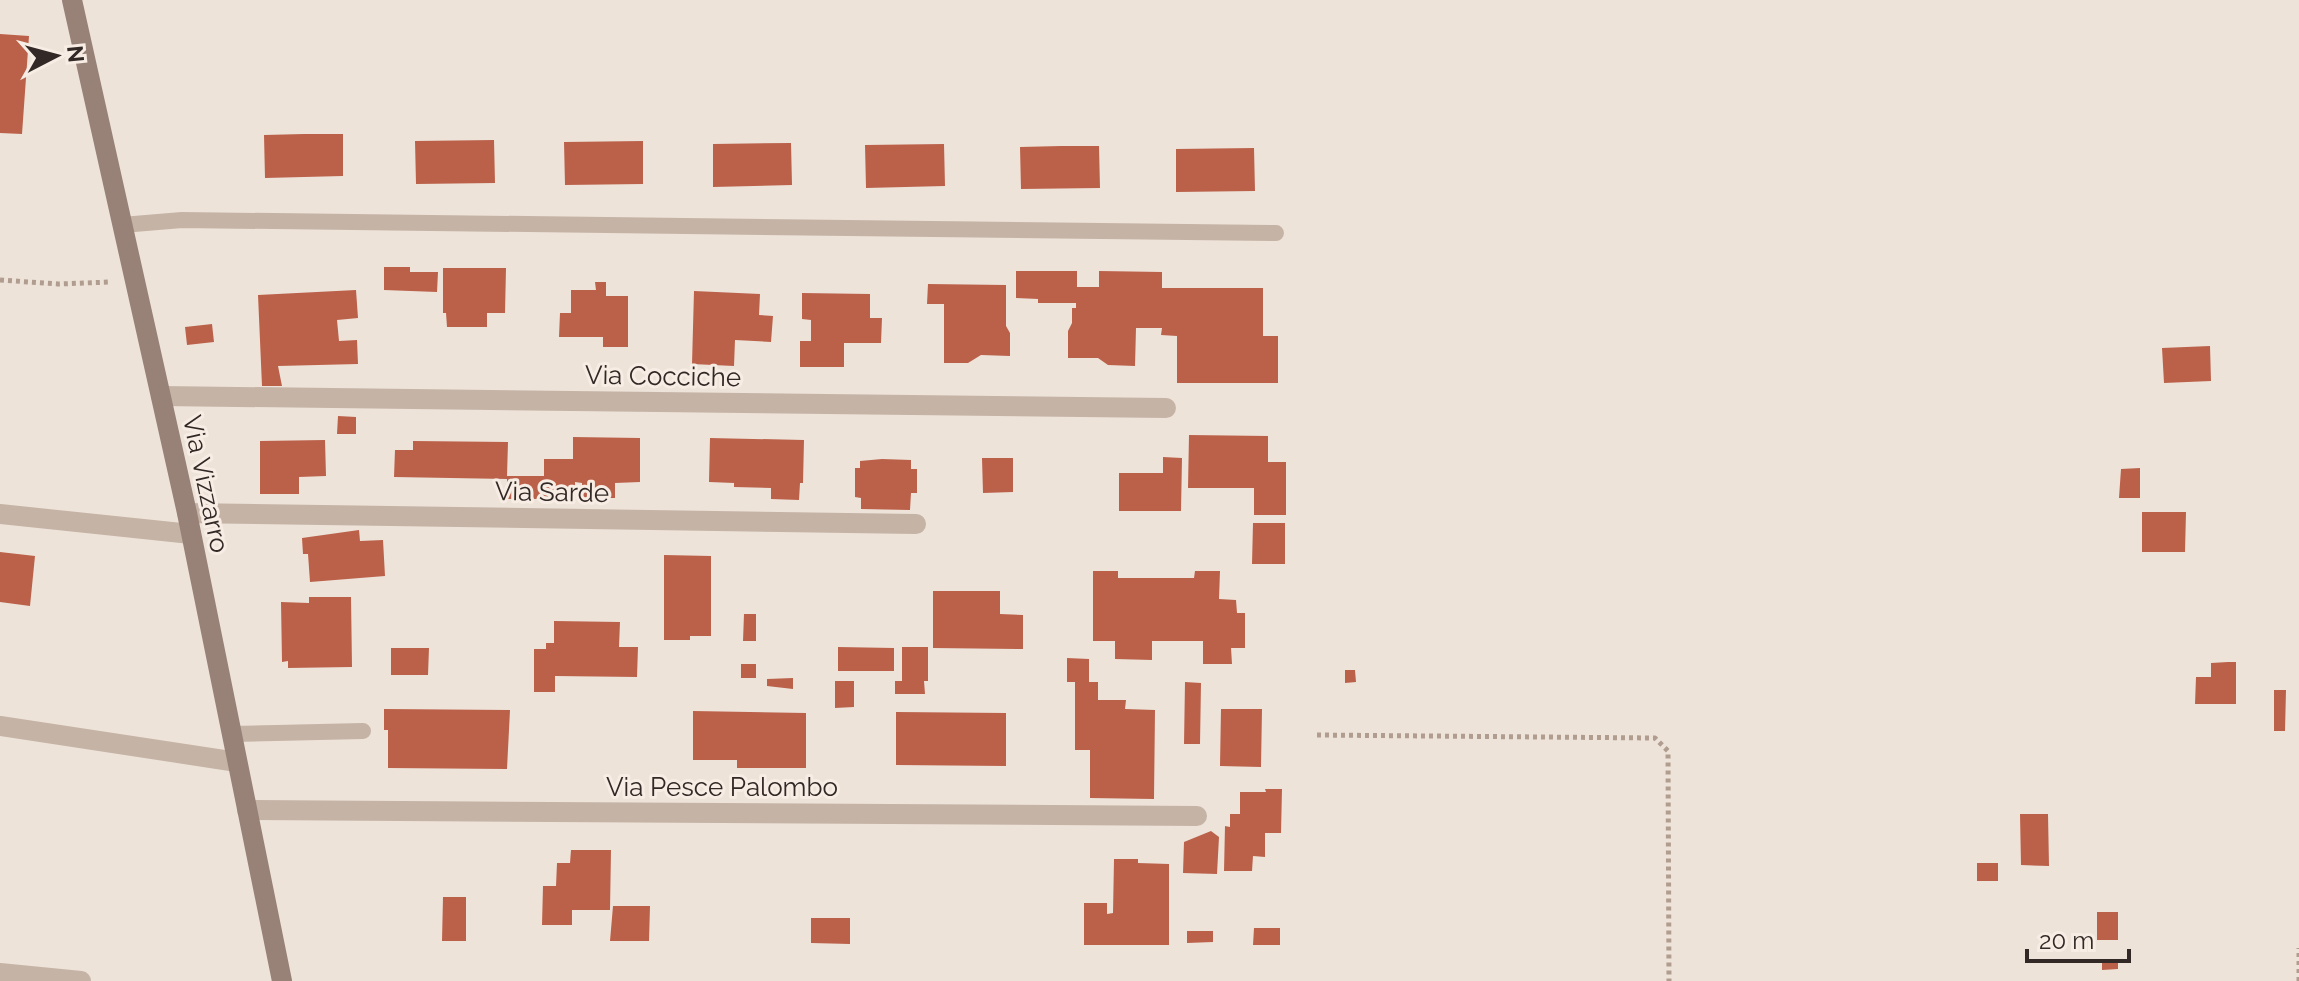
<svg xmlns="http://www.w3.org/2000/svg" width="2299" height="981" viewBox="0 0 2299 981" font-family="Raleway,sans-serif">
<style>
.building{fill:#bb614a}
.lines{fill:none;stroke-linecap:round;stroke-linejoin:round}
.path{stroke:#b19d90;stroke-width:5;stroke-dasharray:4 4;stroke-linecap:butt}
.lane{stroke:#c5b3a6;stroke-width:16}
.street{stroke:#c5b3a6;stroke-width:20}
.secondary{stroke:#988278;stroke-width:20}
.labels{text-anchor:middle;stroke-width:6;stroke-linejoin:round;paint-order:stroke}
.street-label{font-size:26px;fill:#322926;stroke:#f7ede4}
</style>
<rect width="100%" height="100%" fill="#eee3d9"/>
<!-- building -->
<path class="building" d="M0 34 29 36 22 134 0 133Z
M304 134H343V176L265 178 264 135Z
M494 140 495 183 416 184 415 141Z
M643 141V184L565 185 564 142Z
M791 143 792 185 713 187V144Z
M944 144 945 186 866 188 865 145Z
M1061 146H1099L1100 188 1021 189 1020 147Z
M1254 148 1255 191 1176 192V149Z
M384 267H410V272H438L437 292 384 290Z
M443 268H506L505 313H487V327H447L446 313H443Z
M1016 271H1077V287H1099V271L1162 272V288H1263V336H1278V383H1177V336L1161 335 1162 328H1136L1135 366 1108 365 1098 358H1068V331L1072 323V308H1076V303H1038V299L1016 298Z
M595 282H606V296H628V347H603V337H559L560 313H571V290H596Z
M928 284 1006 285V326L1010 333V356L981 355 968 363H944V304H927Z
M356 290 358 318 337 320 339 341 357 340 358 364 278 366 282 386H262L258 295Z
M694 291 760 294 759 315 773 316 771 342 735 340 734 366 692 364Z
M802 293 870 294V318H882L881 343H844V367H800V341H811V320L802 319Z
M212 324 214 342 187 345 185 327Z
M2210 346 2211 381 2164 383 2162 348Z
M338 416 356 417V434H337Z
M1189 435 1268 436V462H1286V515H1254V488H1188Z
M573 437 640 438V482L615 483V498H582V483L575 482V499H507V479L394 477 395 450H413V441L508 442 507 476H544V459H573Z
M710 438 804 440 803 483H800L799 500 771 499V488L734 487V483L709 482Z
M325 440 326 476 299 477V494H260V441Z
M1163 457 1182 458 1181 511H1119V473H1163Z
M982 458H1013V492L983 493Z
M882 459 911 460V469H917V493H911L910 510 861 509V498L855 497V468H860V461Z
M2140 468V498H2119L2121 469Z
M2142 512H2186L2185 552H2142Z
M1253 523H1285V564H1252Z
M359 530 360 541 383 540 385 576 310 582 308 554H303L302 538Z
M0 552 35 556 30 606 0 602Z
M664 555 711 556V636H690V640H664Z
M1093 571H1118V578H1194L1195 571H1220L1219 599 1236 600 1237 613H1245V648H1231L1232 664H1203V641H1152V660L1115 659V641H1093Z
M933 591H1000V614L1023 615V649L933 648Z
M309 597H351L352 667 288 668V661L282 662 281 602 309 603Z
M744 614H756V641H743Z
M554 621 620 622 619 647H638L637 677 555 676V692H534V649H546V643H554Z
M838 647 894 648V671H838Z
M902 647H928V681H924L925 694H895V681H902Z
M391 648H429L428 675H391Z
M1067 658 1089 659V682H1098V700H1126L1125 709 1155 710 1154 799 1090 798V750H1075V682H1067Z
M2228 662H2236V704H2195L2196 677H2211V663Z
M741 664H756V678H741Z
M1345 670H1355L1356 682 1345 683Z
M793 678V689L767 686V679Z
M835 681H854V707L835 708Z
M1185 682 1201 683 1200 744H1184Z
M2274 690H2286L2285 731H2274Z
M384 709 510 710 507 769 388 768V730H384Z
M1221 709H1262L1261 767 1220 766Z
M693 711 806 713V768H737V760H693Z
M896 712 1006 713V766L896 765Z
M1265 789H1282L1281 833H1265V857L1253 856 1252 871H1224L1225 826 1230 827V814H1240V792H1266Z
M2020 814H2048L2049 866 2021 865Z
M1211 831 1219 837 1217 874 1183 873 1184 842Z
M571 850H611L610 910H572V925H542L543 886H556L557 863H570Z
M1114 859H1138V863L1169 864V945H1084V903H1107V914L1113 913Z
M1977 863H1998V881H1977Z
M443 897H466V941H442Z
M613 906H650L649 941H610Z
M2097 912H2118V940H2097Z
M811 918H850V944L811 943Z
M1254 928H1280V945H1253Z
M1187 931H1213V942L1187 943Z
M2102 960H2118V969L2102 970Z"/>
<g class="lines">
<!-- path -->
<path class="path" d="M0 280 58 284 111 282
M1317 735 1655 738 1668 751 1669 981
M2299 981V948"/>
<!-- lane -->
<path class="lane" d="M122 225 182 220 1276 233
M231 734 363 731"/>
<!-- street -->
<path class="street" d="M161 396 1166 408
M187 513 916 524
M0 514 191 534
M0 726 237 762
M247 810 1197 816
M0 973 81 981"/>
<!-- secondary -->
<path class="secondary" d="M72 0 187 513 282 981"/>
</g>
<g class="labels">
<!-- street labels -->
<g class="street-label">
<text transform="translate(663 376) rotate(1)" y="9">Via Cocciche</text>
<text transform="translate(206 484) rotate(78)" y="9">Via Vizzarro</text>
<text transform="translate(552 492) rotate(1)" y="9">Via Sarde</text>
<text x="722" y="796">Via Pesce Palombo</text>
</g>
</g>
<!-- north arrow -->
<g transform="translate(56 56) rotate(84)" stroke="#f7ede4" stroke-width="6" paint-order="stroke">
<path d="M0-6L14 30L0 20L-14 30Z" fill="#322926"/>
<text y="-12" font-size="22" font-weight="bold" text-anchor="middle" fill="#322926">N</text>
</g>
<!-- scale -->
<path d="M2027 949v12h102v-12" fill="none" stroke="#322926" stroke-width="4"/>
<text x="2039" y="949" font-size="24" fill="#322926" stroke="#f7ede4" stroke-width="6" paint-order="stroke">20 m</text>
</svg>
